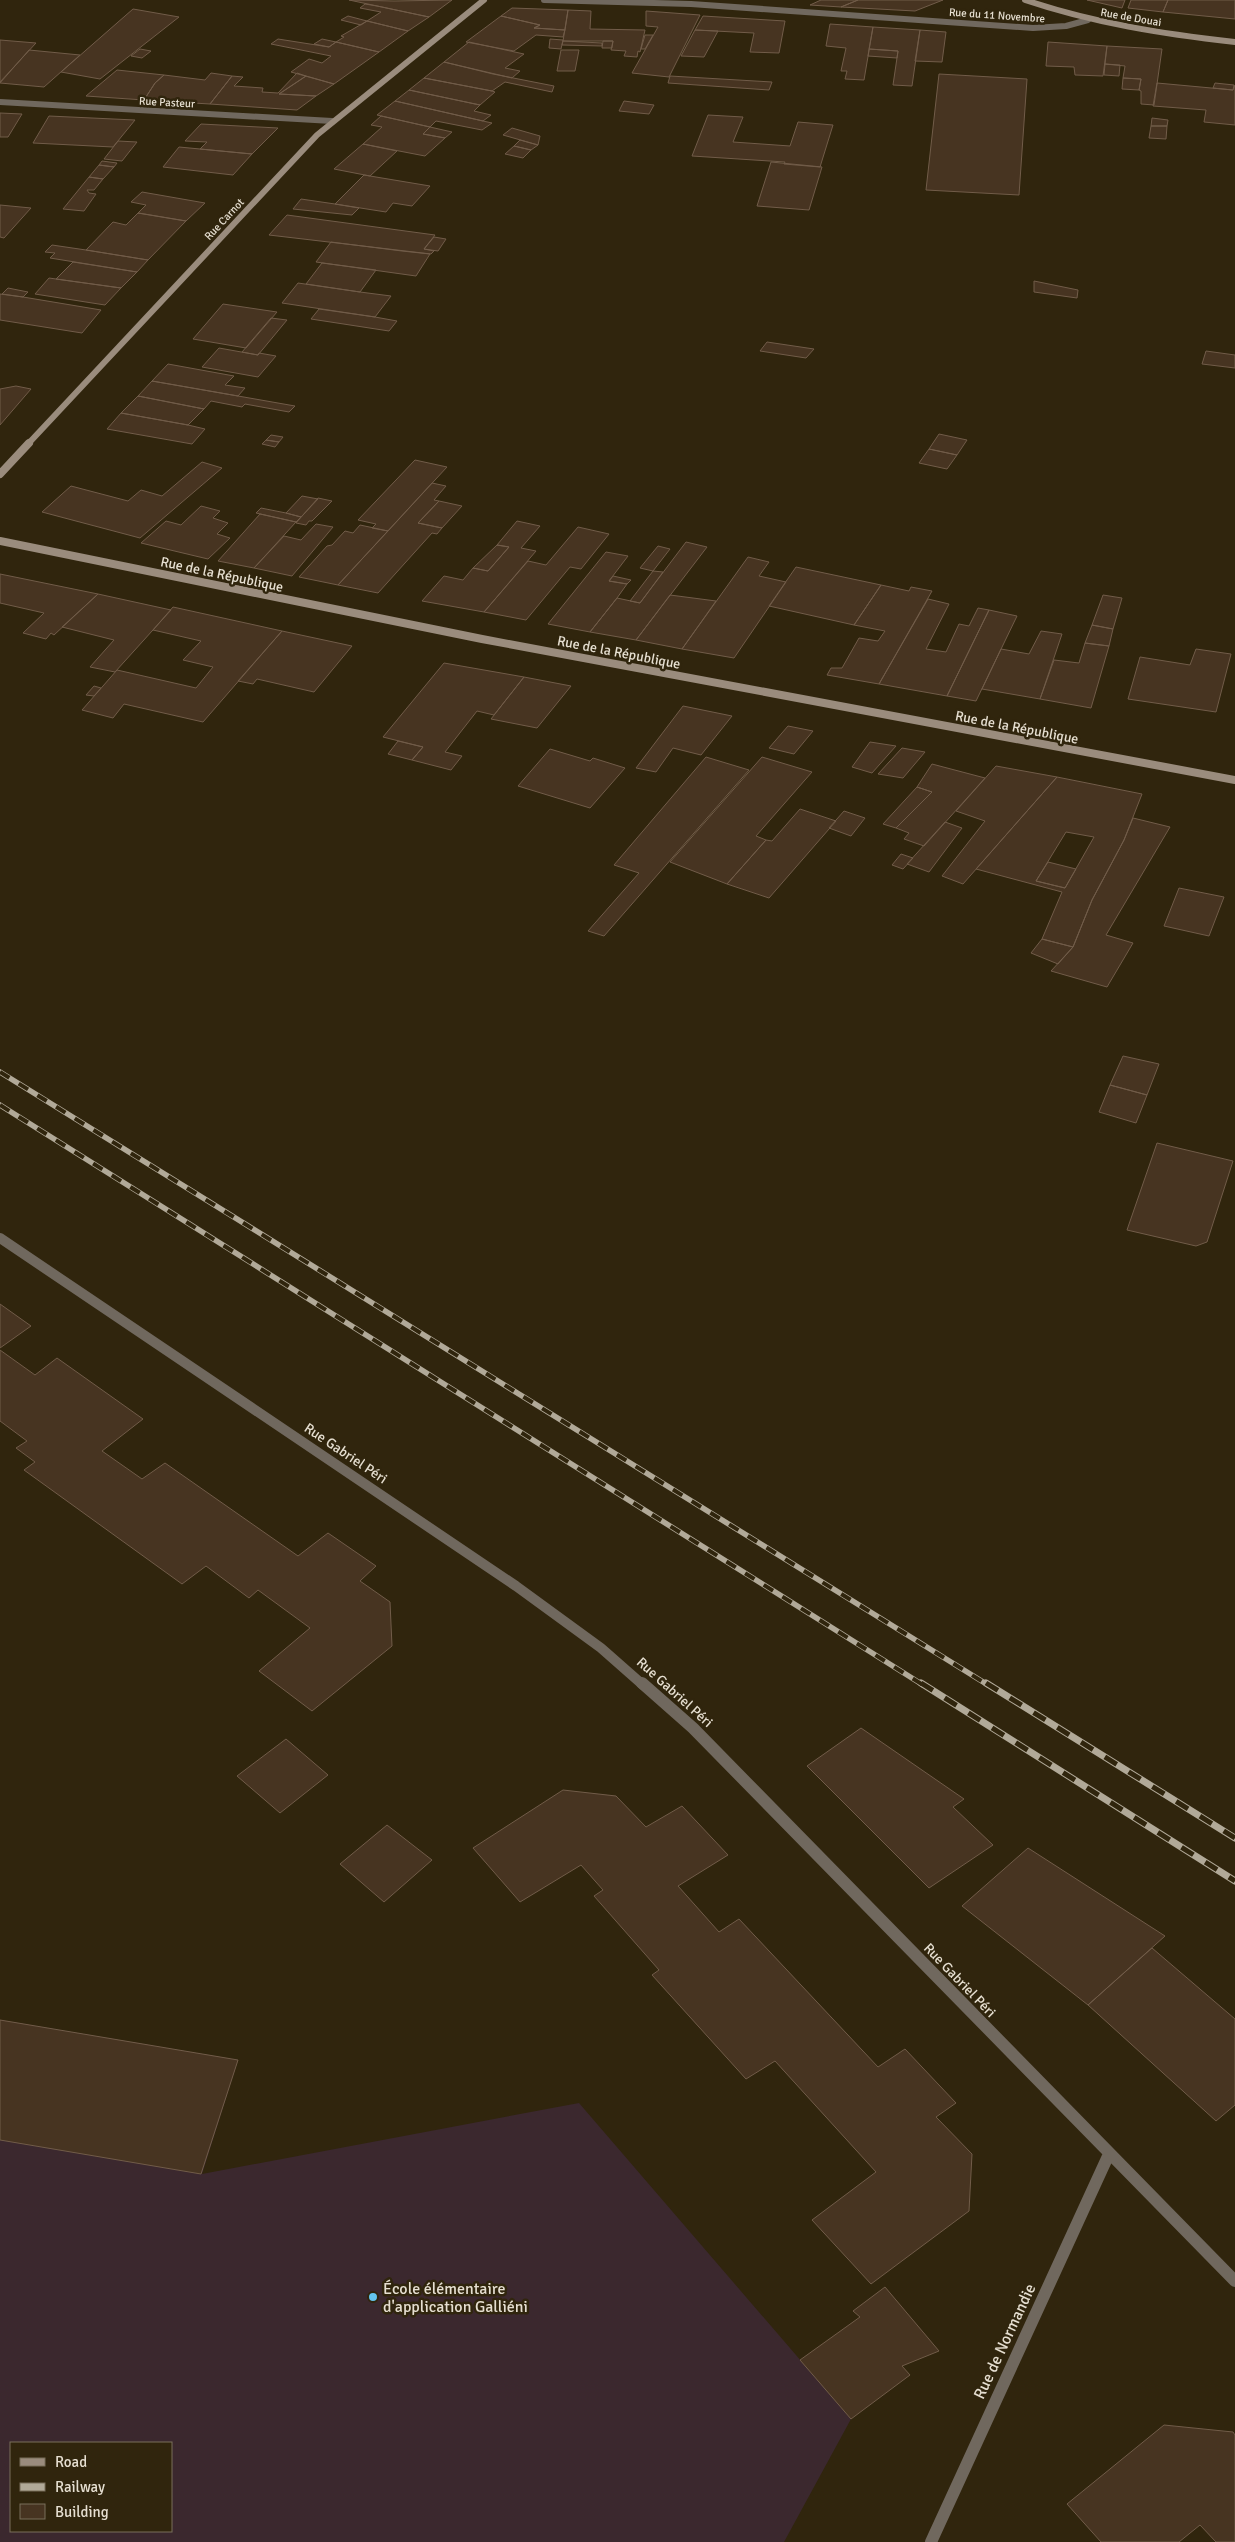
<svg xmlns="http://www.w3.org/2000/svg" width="1235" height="2542" viewBox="0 0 1235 2542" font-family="Signika,sans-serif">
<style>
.education{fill:#3b282e;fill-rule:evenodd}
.building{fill:#473421;stroke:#715c49;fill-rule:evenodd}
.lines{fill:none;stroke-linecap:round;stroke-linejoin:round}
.street-far2{stroke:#70685e;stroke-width:6}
.street-far1{stroke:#70685e;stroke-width:10}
.street{stroke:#70685e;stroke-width:12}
.secondary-far1{stroke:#9a8c7d;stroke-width:6}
.secondary{stroke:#9a8c7d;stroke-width:8}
.rail-far1-casing{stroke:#b1a998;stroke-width:5.5}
.rail-casing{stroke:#b1a998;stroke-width:7}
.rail-far1{stroke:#30250d;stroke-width:4;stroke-dasharray:11;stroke-linecap:butt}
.rail{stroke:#30250d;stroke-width:5;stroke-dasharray:14;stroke-linecap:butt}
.poi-dot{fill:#64c5ee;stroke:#30250d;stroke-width:2}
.labels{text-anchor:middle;stroke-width:5;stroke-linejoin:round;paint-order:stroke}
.far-street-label{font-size:11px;fill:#e6dfd1;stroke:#30250d}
.street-label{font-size:14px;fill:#e6dfd1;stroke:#30250d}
.near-poi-label{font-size:16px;fill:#e6dfd1;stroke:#30250d;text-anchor:start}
.near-street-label{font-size:16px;fill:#e6dfd1;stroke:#30250d}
</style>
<rect width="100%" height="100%" fill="#30250d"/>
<!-- education -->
<path class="education" d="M0 2020 238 2060 202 2174 579 2103 851 2419 784 2542H0ZM11 2443H171V2531H11Z"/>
<!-- building -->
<path class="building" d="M349 0 394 1 452 0 429 17Z
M821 0H858L841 7 810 5Z
M858 0H943L915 11 841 7Z
M1087 0H1125L1122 8Z
M1131 0H1168L1163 12 1128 8Z
M1168 0H1235V19L1163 12Z
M365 4 377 6 429 17 408 31 367 21 381 12 360 8Z
M512 8 568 10 565 30 534 28 540 25 501 16Z
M133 9 179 17 100 79 61 72Z
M568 10 591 11 590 29 645 30 640 52 638 51 637 57 624 56 626 51 611 50 613 41H563Z
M646 11 700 15 669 77 632 73 658 27 646 26Z
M348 16 367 21 361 25 341 20Z
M501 16 540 25 534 28 565 30 563 37 536 35 514 51 466 42Z
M703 16 785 21 779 53 750 52 754 33 695 30Z
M367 21 408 31 379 52 336 42 344 37 341 36Z
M830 24 873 27 864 80 845 79 847 71H841L846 48 826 46Z
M873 27 920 30 912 86 893 85 898 51 869 49Z
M695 30 718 31 704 57 681 56Z
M920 30 946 32 942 62 915 61Z
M645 35H653L645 49H641Z
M278 39 329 47 336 42 379 52 334 84 291 72 309 59 322 63 331 56 271 44Z
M322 39 336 42 329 47 314 44Z
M550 39 563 40 561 49 549 48Z
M0 40 36 43 0 82Z
M563 41 602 43V46L562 45Z
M603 41H613L612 48H602Z
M469 42 524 54 505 68 520 71 512 78 444 62Z
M1048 42 1107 46 1103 76 1075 75 1074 67 1046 66Z
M1107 46 1162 49 1154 105 1141 104V91L1139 90 1141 79 1123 78 1125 66 1105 64Z
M140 49 151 51 142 58 131 56Z
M869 49 898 51 897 58 868 56Z
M29 50 80 55 44 87 0 83Z
M561 50H579L575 71H557Z
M444 62 493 74 554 86 552 92 505 82 492 91 424 78Z
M1105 64 1120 65 1119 76 1104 75Z
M117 70 164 75 155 83 144 100 86 96Z
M211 73 232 76 210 104 144 100 155 83 164 75 205 80Z
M297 73 306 76 279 94 316 96 297 110 210 104 232 76 243 77 234 86 263 88 262 92 278 93Z
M939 74 1027 79 1019 195 926 190Z
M306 76 334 84 316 96 279 94Z
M670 76 772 82 769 90 668 83Z
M424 78 492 91 495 92 480 105 409 90Z
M1123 78 1141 79 1139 90 1122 89Z
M1157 83 1233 90 1235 85V125L1204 122 1206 110 1153 106Z
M1215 83 1234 85 1233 90 1213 88Z
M409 90 480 105 474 111 491 115 483 121 395 101Z
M395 101 483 121 492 123 482 130 436 121 430 127 377 115Z
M624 101 654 105 649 114 619 111Z
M0 113 22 114 8 137H0Z
M708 115 743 117 733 142 790 146 798 122 833 125 820 167 784 164 785 162 692 156Z
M49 116 135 120 113 147 33 143Z
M381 116 430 127 423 134 445 138 425 156 363 144 382 127 371 125Z
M1152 118 1168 120 1167 126H1151Z
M201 124 278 128 252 154 200 149 207 142 185 141Z
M1151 126H1167L1166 139 1149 138Z
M430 127 452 132 445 138 423 134Z
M512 128 540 136 538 145 503 135Z
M520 140 538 145 531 150 514 146Z
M118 141 137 142 122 161 104 159Z
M363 144 397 151 370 176 334 169Z
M514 146 531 150 523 158 505 154Z
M179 147 200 149 252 154 233 175 163 167Z
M102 161 117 163 114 167 99 165Z
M771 162 822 167 809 210 757 206Z
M99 165 114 167 103 179 89 177Z
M364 175 430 186 412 206 393 203 386 212 335 204Z
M89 177 103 179 94 190H87L89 193 96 194 84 211 63 209Z
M142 192 205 203 186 221 138 213 146 205 131 202Z
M301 199 335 204 359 208 352 215 293 209Z
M0 205 31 208 4 238 0 237Z
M138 213 186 221 148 260 86 250 113 222 126 225Z
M287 215 435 235 424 249 434 251 431 254 269 235Z
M434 237 446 239 438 251 424 249Z
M331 242 402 251 430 254 416 276 316 262Z
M52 245 86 250 148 260 137 272 50 258 55 253 45 252Z
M73 262 137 272 121 288 56 279Z
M322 263 376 270 360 292 306 284Z
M49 278 56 279 121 288 105 305 35 294Z
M1034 281 1078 290 1077 298 1034 292Z
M298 283 360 292 391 296 375 317 282 303Z
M8 288 28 292 23 297 2 294Z
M0 294 23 297 101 310 82 333 0 320Z
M223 304 277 312 246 348 193 339Z
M319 309 375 317 397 321 389 331 311 319Z
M271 318 287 320 258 355 242 352Z
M767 342 814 349 806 358 760 351Z
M219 348 258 355 259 353 276 356 258 377 202 367Z
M1206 351 1235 355V368L1202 364Z
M168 364 234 376 225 385 245 388 238 396 152 381Z
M152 381 238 396 295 406 289 412 245 404 242 407 211 401 204 409 138 396Z
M16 386 31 389 0 425V389Z
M138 396 204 409 188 425 121 413Z
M121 413 188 425 205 429 192 444 107 429Z
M939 434 967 440 957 455 929 449Z
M271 435 283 437 279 442 266 440Z
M266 440 279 442 275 447 262 444Z
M929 449 957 455 947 469 919 463Z
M415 460 447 467 388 531 372 528 376 524 358 520Z
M202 462 222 468 140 538 42 512 71 486 128 501 141 490 162 496Z
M432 483 446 486 434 500 439 501 418 523 442 528 437 534 432 533 378 593 338 585Z
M302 496 318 499 301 517 286 513Z
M318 498 332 501 312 521H309L306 525 296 523Z
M439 501 462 506 442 528 418 523Z
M201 506 220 511 213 518 228 523 217 534 230 538 208 559 141 543 166 521 181 525Z
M261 508 286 513 301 517 296 522 256 513Z
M260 514 296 522 254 568 218 561Z
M517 521 540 526 521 548 536 551 484 612 422 601 444 576 463 580 473 568 488 571 509 547 497 545Z
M316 524 333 527 292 576 254 568 284 536 301 540Z
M360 525 388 531 338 585 299 577 327 546 332 545 345 531 353 533Z
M578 527 609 534 581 569 570 567 526 620 484 612 528 561 546 565Z
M686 542 707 547 636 640 590 632 617 598 640 603Z
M497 545 509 547 488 571 473 568Z
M658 546 670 549 653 571 640 568Z
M606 552 628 556 609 581 627 584 617 598 590 632 548 624Z
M748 557 769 562 759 576 786 582 734 658 682 649Z
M796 567 881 585 854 625 769 606Z
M653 571 663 572 640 603 630 601Z
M0 574 98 594 54 635 51 633 46 639 23 633 44 613 0 603Z
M613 576 631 580 627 584 609 581Z
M881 585 909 591 911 587 932 591 879 684 827 675 831 668H842L859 638 878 641 885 631 854 625Z
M98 594 171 610 115 672 90 667 114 640 62 627Z
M670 595 716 601 682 649 636 640Z
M1103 595 1122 598 1113 629 1092 625Z
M928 599 949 604 926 649 946 652 959 624 969 626 978 608 989 610 947 696 879 684Z
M173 607 282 631 203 722 124 704 113 718 82 710 117 670 196 688 213 667 183 660 201 641 153 630Z
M989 610 1017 616 976 701 947 696Z
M1092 625 1113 629 1109 646 1085 643Z
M282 631 352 646 314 692 257 679 253 684 238 681Z
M1041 631 1062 634 1040 699 982 689 1001 649 1029 654Z
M1085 643 1109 646 1091 708 1040 699 1054 660 1079 663Z
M1196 649 1231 654 1216 712 1128 699 1140 657 1190 665Z
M444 663 524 677 494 715 477 711 445 752 462 756 451 770 412 760 423 747 383 737Z
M524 677 571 686 537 728 491 719Z
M94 686 101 688 94 696 86 695Z
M683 706 732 716 701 755 673 748 656 772 636 768Z
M788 726 813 731 794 754 769 748Z
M398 741 423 747 412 760 388 754Z
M870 742 896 746 872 773 852 767Z
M902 748 925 752 903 778 878 774Z
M550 749 590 761 593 758 625 768 590 808 518 786Z
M706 757 749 770 604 936 588 931 639 873 614 865Z
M762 757 812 772 756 836 766 840 727 884 670 862Z
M932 764 985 778 924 846 904 839 909 833 896 828 932 792 917 787Z
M996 766 1057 777 963 884 942 876 985 821 956 811Z
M1057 777 1142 794 1124 840 1092 900 1073 947 1042 939 1062 892 976 869ZM1066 832 1094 837 1065 888 1036 881Z
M917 787 932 792 896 828 883 824Z
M800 809 836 821 769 898 727 884 766 840 772 841Z
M844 811 865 818 851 836 829 828Z
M1133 818 1170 827 1106 935 1133 943 1107 987 1051 971 1073 947 1092 900 1124 840Z
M945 822 962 828 929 872 907 864Z
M901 854 913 858 903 869 892 865Z
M1048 862 1076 869 1065 888 1036 881Z
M1179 888 1224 897 1209 936 1164 926Z
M1042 939 1073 947 1058 964 1031 953Z
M1123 1056 1159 1064 1147 1095 1110 1085Z
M1110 1085 1147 1095 1136 1123 1099 1112Z
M1157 1143 1233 1161 1207 1242 1196 1246 1127 1230Z
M0 1304 31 1326 0 1348Z
M0 1350 35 1375 57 1358 143 1419 102 1451 142 1479 165 1463 298 1556 328 1533 376 1566 360 1581 390 1602 392 1646 312 1711 259 1671 310 1628 258 1590 249 1598 206 1566 182 1584 24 1470 35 1462 16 1448 27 1441 0 1421Z
M861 1728 964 1799 953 1807 993 1845 929 1888 807 1766Z
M286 1739 328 1775 280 1813 237 1776Z
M563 1790 616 1796 646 1827 682 1806 728 1855 678 1886 719 1932 739 1919 878 2067 905 2049 956 2103 936 2117 972 2154 969 2211 871 2284 812 2220 876 2172 775 2061 746 2079 652 1975 659 1970 594 1896 603 1890 581 1865 520 1902 473 1848Z
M387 1825 432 1860 384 1902 340 1864Z
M1028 1848 1165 1936 1088 2005 962 1906Z
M1152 1948 1235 2019V2105L1216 2121 1088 2005Z
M0 2020 238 2060 201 2174 0 2140Z
M885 2287 939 2351 902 2366 910 2375 851 2419 800 2360 860 2317 853 2311Z
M1164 2425 1233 2432 1235 2435V2542H1216L1200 2525 1179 2542H1101L1067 2504Z"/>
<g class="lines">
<!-- street-far2 -->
<path class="street-far2" d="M544 0 691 4 1033 28 1066 26 1088 20
M0 102 332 121"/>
<!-- street-far1 -->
<path class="street-far1" d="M0 1238 516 1586 601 1648 643 1685"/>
<!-- street -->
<path class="street" d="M642 1683 693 1728 1235 2281
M931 2542 1109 2154"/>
<!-- secondary-far1 -->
<path class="secondary-far1" d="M1025 0C1093 23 1163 34 1235 42
M28 444 317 135 484 0"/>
<!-- secondary -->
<path class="secondary" d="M0 474 29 443
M0 541 482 639 1235 780"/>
<!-- rail-far1 casing -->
<g class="rail-far1-casing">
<path id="rail-far1" d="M0 1072 988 1685
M0 1105 923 1685"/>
</g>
<!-- rail casing -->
<g class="rail-casing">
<path id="rail" d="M921 1683 1235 1881
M986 1683 1235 1838"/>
</g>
<!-- rail-far1 -->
<use href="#rail-far1" class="rail-far1"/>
<!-- rail -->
<use href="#rail" class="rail"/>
</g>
<!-- markers -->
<circle class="poi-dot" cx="373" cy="2297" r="5"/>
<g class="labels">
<!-- far-street labels -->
<g class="far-street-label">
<text transform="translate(997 15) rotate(4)" y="4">Rue du 11 Novembre</text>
<text transform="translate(1131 17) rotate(10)" y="4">Rue de Douai</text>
<text transform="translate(167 102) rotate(3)" y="4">Rue Pasteur</text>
<text transform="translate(224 219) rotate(-47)" y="4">Rue Carnot</text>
</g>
<!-- street labels -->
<g class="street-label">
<text transform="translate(222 574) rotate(12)" y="5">Rue de la République</text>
<text transform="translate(619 652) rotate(11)" y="5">Rue de la République</text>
<text transform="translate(1017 727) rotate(11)" y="5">Rue de la République</text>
<text transform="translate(346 1453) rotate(34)" y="5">Rue Gabriel Péri</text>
<text transform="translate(675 1692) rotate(42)" y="5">Rue Gabriel Péri</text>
<text transform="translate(960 1980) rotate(46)" y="5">Rue Gabriel Péri</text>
</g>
<!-- near-poi labels -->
<g class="near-poi-label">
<text x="383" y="2294">École élémentaire<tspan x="383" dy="18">d'application Galliéni</tspan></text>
</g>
<!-- near-street labels -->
<g class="near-street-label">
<text transform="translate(1004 2341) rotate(-65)" y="6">Rue de Normandie</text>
</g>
</g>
<!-- legend -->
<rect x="10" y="2442" width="162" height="90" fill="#30250d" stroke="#796f5b"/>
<rect x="20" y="2458" width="25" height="8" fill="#9a8c7d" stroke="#796f5b"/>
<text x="55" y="2467" font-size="15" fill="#e6dfd1">Road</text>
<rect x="20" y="2483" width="25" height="8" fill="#b1a998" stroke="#796f5b"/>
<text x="55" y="2492" font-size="15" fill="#e6dfd1">Railway</text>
<rect x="20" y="2504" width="25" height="15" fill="#473421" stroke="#796f5b"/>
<text x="55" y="2517" font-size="15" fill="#e6dfd1">Building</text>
</svg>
